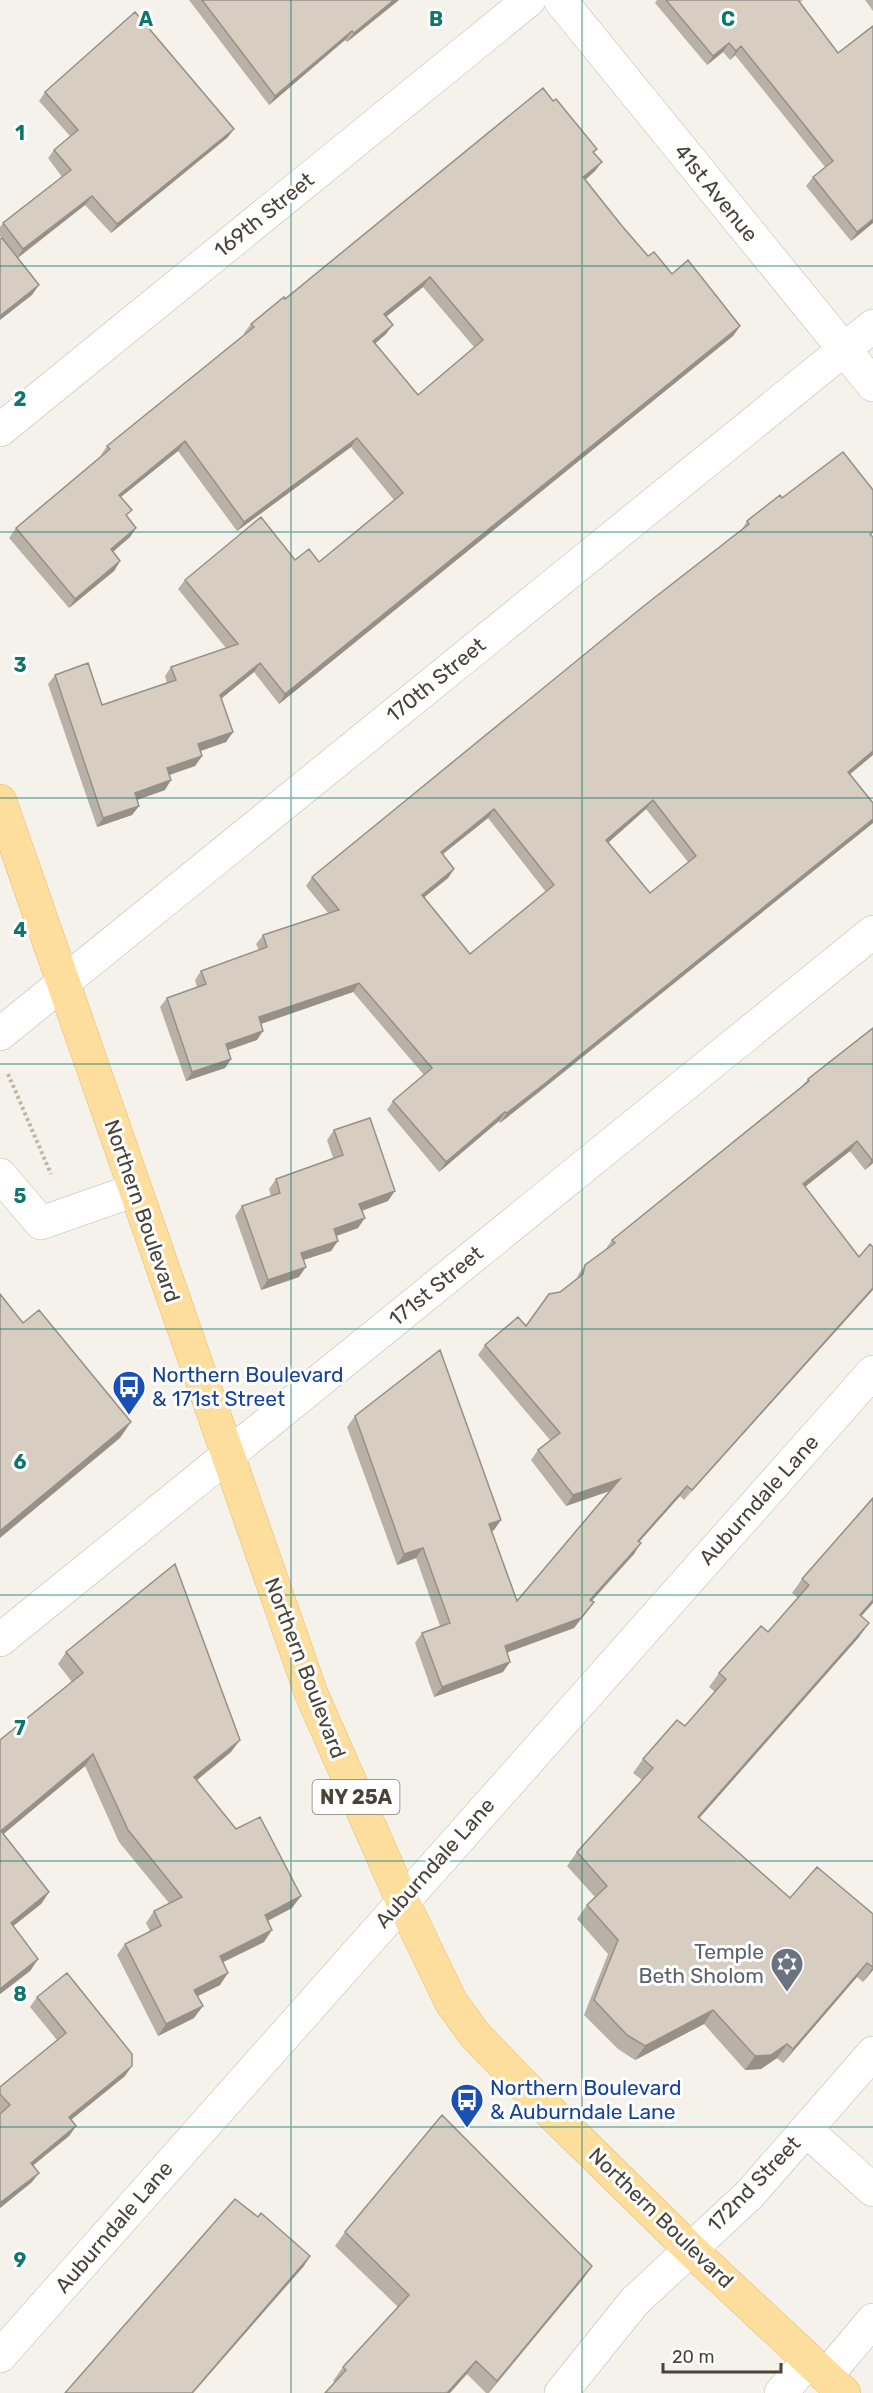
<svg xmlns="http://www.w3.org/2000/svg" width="873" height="2393" viewBox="0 0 873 2393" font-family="Rubik,sans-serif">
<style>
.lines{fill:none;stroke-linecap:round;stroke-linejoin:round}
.minor-casing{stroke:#c1baae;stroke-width:34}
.major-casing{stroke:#e4bb6b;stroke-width:34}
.path{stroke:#c3b59f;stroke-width:4;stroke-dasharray:3 3;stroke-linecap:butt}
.minor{stroke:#fff;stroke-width:33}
.major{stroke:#fdde9d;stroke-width:33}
.wall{fill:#b9b1a6;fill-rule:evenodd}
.shaded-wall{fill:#969087}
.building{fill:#d7cec1;stroke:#969087;stroke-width:1.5;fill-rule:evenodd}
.grid{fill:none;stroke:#0f766e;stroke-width:1.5;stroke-opacity:0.55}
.labels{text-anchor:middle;stroke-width:6;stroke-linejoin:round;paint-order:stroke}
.shield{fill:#fff;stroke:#807b74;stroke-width:1.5}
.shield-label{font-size:20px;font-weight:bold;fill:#4a4339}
.street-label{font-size:21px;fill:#4a4339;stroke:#fff}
.transit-label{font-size:21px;fill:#164399;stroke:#fff;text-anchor:start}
.worship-label{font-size:21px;fill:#5b616d;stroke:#fff;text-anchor:end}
.grid-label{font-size:20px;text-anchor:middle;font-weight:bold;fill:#0f766e;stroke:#fff;stroke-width:6;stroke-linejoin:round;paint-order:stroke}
</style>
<rect width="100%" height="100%" fill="#f5f2eb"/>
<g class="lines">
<!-- minor casing -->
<g class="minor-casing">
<path id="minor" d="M560 0 873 385
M0 430 529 0
M0 1034 873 326
M0 1175 41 1223 135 1190
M0 1640 873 932
M806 2130 873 2190
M0 2356 873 1372
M826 2376 873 2320
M561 2393 634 2302 750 2194 873 2053
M781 2393 809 2360"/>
</g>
<!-- major casing -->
<g class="major-casing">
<path id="major" d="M0 801 311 1693 402 1900 451 2002 475 2035 528 2090 690 2249 844 2393"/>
</g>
<!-- path -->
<path class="path" d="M8 1074 51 1174"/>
<!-- minor -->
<use href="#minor" class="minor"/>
<!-- major -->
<use href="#major" class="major"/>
</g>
<!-- wall -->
<path class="wall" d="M189 0H399L347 42 345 40 269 105Z
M657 0H803L800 2 838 53 873 26V223L851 241 806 186 813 177 825 167 735 55 730 60 723 52 707 65 655 3Z
M865 0H873V11Z
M45 92 228 137 111 233 85 205 18 258 32 295 3 240 0 236V227L3 223 62 177 48 158 54 150 70 136 39 101Z
M553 101 597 149 594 153 595 171 585 180 622 226 648 256 740 326 733 336 279 704 254 672 221 699 233 732 226 742 200 751 202 756 195 766 169 774 165 790 137 800 139 806 132 815 97 827 48 684 55 675 102 705 167 683 165 676 171 667 226 648 178 589 185 580 295 560 319 562 394 500 351 447 237 531 178 451 121 497 127 517 136 528 130 537 113 552 120 561 114 571 69 608 9 538 16 528 101 456V455L107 446 245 335 244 333 251 324 285 299ZM423 287 474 347 418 395 375 343 386 334V317Z
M780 495 850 774 873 803V823L537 1094 500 1123 499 1121 439 1172 387 1110 393 1101 424 1075 353 992 261 1024 257 1040 228 1050 231 1059 225 1068 186 1081 160 1007 167 998 197 987 195 980 201 971 259 950 256 944 263 935 328 913 306 886 312 877 741 531 747 521ZM646 809 688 862 650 893 608 842ZM488 818 546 892 470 954 424 897 448 878 454 869 443 854Z
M873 1028V1163L865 1170 850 1151 805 1187 859 1257 684 1500 680 1496 639 1542 634 1554 592 1601 594 1602 574 1628 507 1652 503 1672 434 1697 415 1643 422 1633 440 1626 416 1558 397 1565 347 1427 355 1416 501 1520 494 1530 492 1531 517 1601 611 1490 566 1506 531 1460 538 1450 550 1440 478 1355 485 1345 526 1326 560 1292 577 1279 578 1275 585 1265 605 1250 612 1240 802 1086 808 1079Z
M334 1130 388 1201 362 1211 358 1228 337 1236 331 1251 303 1260 299 1277 261 1290 235 1216 242 1206 271 1196 269 1189 276 1179 333 1158 327 1140Z
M873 1498V1603L861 1616 859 1637 699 1818 790 1898 873 1914V1970L863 1982 857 1977 783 2063 777 2058 761 2069 745 2070 704 2024 635 2060 618 2049 584 2015 608 1954 577 1919 587 1905 595 1897 567 1866 577 1852 642 1780 633 1773 643 1759 685 1726 715 1692 709 1687 719 1673 768 1632 798 1598 792 1593 802 1579Z
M66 1652 231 1752 197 1780 292 1908 268 1921 264 1942 223 1962 220 1985 197 1996 194 2018 158 2036 117 1955 125 1944 150 1931 146 1923 154 1911 169 1903 119 1842 85 1766 3 1834 49 1892 41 1904 13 1926 38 1959 30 1971 0 1994V1740L72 1682 58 1664Z
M37 1997 125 2076 71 2120 76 2126 69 2136 33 2165 32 2182 0 2208V2087L57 2040 30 2007Z
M345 2232 583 2279 489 2393H486L467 2374 335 2382 333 2381 343 2367 398 2307 335 2246Z"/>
<!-- shaded-wall -->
<path class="shaded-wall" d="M394 0H399L347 42 354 33Z
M352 31 345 40 269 105 275 96Z
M729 43 723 52 707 65 713 56Z
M741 46 735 55 730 60 736 51Z
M234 129 228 137 111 233 117 224Z
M602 162 595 171 577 187 583 177Z
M92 196 85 205 17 258 23 249Z
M873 219V223L851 241 857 232Z
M430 277 423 287 377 324 384 314Z
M39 285 32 295 0 320V316Z
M393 325 386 334 367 351 373 341Z
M740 326 733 336 279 704 285 694Z
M357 438 351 447 237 531 244 522Z
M185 441 178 451 112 504 119 495Z
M136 528 130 537 104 559 111 549Z
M120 561 114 571 69 608 75 599Z
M260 663 254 672 213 705 220 695Z
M233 732 226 742 192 754 198 744Z
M873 751V755L842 781 848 772Z
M202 756 195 766 161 778 167 768Z
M171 780 165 790 128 803 135 793Z
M653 800 646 809 600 850 606 840Z
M139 806 132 815 97 827 103 818Z
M494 809 488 818 434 861 441 852Z
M873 819V823L500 1123 507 1113Z
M454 869 448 878 416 904 422 895Z
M359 983 353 992 252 1027 259 1017Z
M263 1031 257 1040 220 1053 226 1044Z
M231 1059 225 1068 186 1081 192 1072Z
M505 1112 499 1121 439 1172 446 1162Z
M857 1141 850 1151 796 1194 803 1184Z
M873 1159V1163L865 1170 872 1160Z
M395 1191 388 1201 352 1214 359 1204Z
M365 1218 358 1228 327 1239 334 1229Z
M338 1241 331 1251 294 1263 301 1253Z
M306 1267 299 1277 261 1290 268 1280Z
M873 1288V1290L684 1500 692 1490Z
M131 1422 120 1438 0 1538V1531Z
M620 1479 613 1490 566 1506 573 1495Z
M687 1486 680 1496 631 1551 638 1541Z
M501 1520 494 1530 482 1534 489 1524Z
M641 1543 634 1554 583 1610 590 1600Z
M423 1548 416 1558 397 1565 404 1554Z
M873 1600V1603L850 1629 860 1615Z
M594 1602 574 1628 498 1656 505 1646Z
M869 1623 859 1637 688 1831 698 1817Z
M510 1662 503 1672 434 1697 442 1687Z
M240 1740 231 1752 186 1789 194 1777Z
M93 1754 85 1766 0 1837V1832Z
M49 1892 41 1904 2 1935 11 1923Z
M301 1896 292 1908 257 1926 265 1915Z
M272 1930 264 1942 211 1968 220 1956Z
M38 1959 30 1971 0 1994V1989Z
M867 1963 857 1977 783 2063 793 2049Z
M873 1967V1970L863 1982Z
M228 1973 220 1985 186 2002 194 1990Z
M203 2006 194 2018 158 2036 166 2024Z
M713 2010 704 2024 635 2060 645 2046Z
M787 2044 777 2058 761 2069 745 2070 755 2056Z
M132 2066 125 2076 62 2127 69 2117Z
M76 2126 69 2136 24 2173 31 2163Z
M39 2173 32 2182 0 2208V2203Z
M310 2256 304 2266 193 2393H192Z
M592 2266 583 2279 488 2393 497 2381Z
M476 2361 467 2374 450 2393H447Z"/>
<!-- building -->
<path class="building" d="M202 0H394L354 33 352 31 275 96Z
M666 0H798L838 53 873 26V219L857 232 813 177 833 161 741 46 736 51 729 43 713 56Z
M135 12 234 129 117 224 92 196 23 249 3 223 71 170 54 150 78 130 45 92Z
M543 88 553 101 556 99 597 149 593 152 602 162 583 177 622 226 648 256 654 252 672 274 688 260 740 326 285 694 260 663 220 695 233 732 198 744 202 756 167 768 171 780 135 793 139 806 103 818 55 675 88 663 102 705 176 680 171 667 238 644 185 580 261 517 295 560 309 549 319 562 403 493 357 438 244 522 185 441 119 495 132 510 126 515 136 528 111 549 120 561 75 599 16 528 110 449 107 446 254 327 251 324 284 297 285 299ZM430 277 483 340 418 395 373 341 393 325 384 314Z
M2 238 39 285 0 316V239Z
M843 452 873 490V532L870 534 873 537V751L848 772 873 803V819L543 1085 507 1113 505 1112 446 1162 393 1101 432 1068 359 983 259 1017 263 1031 226 1044 231 1059 192 1072 167 998 206 984 201 971 267 947 263 935 339 910 312 877 645 605 749 524 747 521 780 495 782 498ZM653 800 696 856 650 893 606 840ZM494 809 554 885 470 954 422 895 454 869 441 852Z
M873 1028V1159L872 1160 857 1141 803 1184 859 1257 870 1244 873 1247V1288L692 1490 687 1486 638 1541 641 1543 590 1600 594 1602 581 1618 505 1646 510 1662 442 1687 422 1633 450 1623 423 1548 404 1554 355 1416 440 1350 501 1520 489 1524 517 1601 620 1479 573 1495 538 1450 560 1433 485 1345 518 1317 526 1326 549 1294 560 1292 583 1274 585 1265 615 1243 612 1240 809 1081 808 1079Z
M370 1118 395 1191 359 1204 365 1218 334 1229 338 1241 301 1253 306 1267 268 1280 242 1206 280 1193 276 1179 343 1155 334 1130Z
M0 1294 23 1323 39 1310 131 1422 0 1531Z
M873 1498V1600L860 1615 869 1623 698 1817 790 1898 817 1867 873 1914V1967L867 1963 793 2049 787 2044 771 2055 755 2056 713 2010 645 2046 627 2035 594 2000 618 1940 587 1905 607 1886 577 1852 653 1768 643 1759 677 1720 685 1726 726 1679 719 1673 761 1626 768 1632 809 1585 802 1579Z
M175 1564 240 1740 194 1777 236 1829 260 1817 301 1896 265 1915 272 1930 220 1956 228 1973 194 1990 203 2006 166 2024 125 1944 161 1926 154 1911 182 1897 128 1830 93 1754 1 1831 49 1892 11 1923 38 1959 0 1989V1740L83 1673 66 1652Z
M67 1973 132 2054V2066L69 2117 76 2126 31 2163 39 2173 0 2203V2114L10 2105 0 2094V2087L66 2033 37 1997Z
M442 2115 592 2266 497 2381 476 2361 447 2393H325L346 2370 343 2367 409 2295 345 2232Z
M235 2199 258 2217 261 2213 310 2256 192 2393H65Z"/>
<!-- grid -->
<path class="grid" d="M291 0V2393M582 0V2393M0 266H873M0 532H873M0 798H873M0 1064H873M0 1329H873M0 1595H873M0 1861H873M0 2127H873"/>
<!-- icons -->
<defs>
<g id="bus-pin" transform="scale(1.725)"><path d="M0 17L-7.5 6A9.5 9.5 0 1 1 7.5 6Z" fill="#1a4fb4" stroke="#fff"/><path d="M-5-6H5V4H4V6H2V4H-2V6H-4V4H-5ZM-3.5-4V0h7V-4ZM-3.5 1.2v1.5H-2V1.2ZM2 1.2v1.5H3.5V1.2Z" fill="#fff"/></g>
<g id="synagogue-pin" transform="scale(1.725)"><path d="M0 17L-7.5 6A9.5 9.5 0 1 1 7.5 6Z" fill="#6b7280" stroke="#fff"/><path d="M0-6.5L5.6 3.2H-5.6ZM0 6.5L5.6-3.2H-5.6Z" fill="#fff"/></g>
</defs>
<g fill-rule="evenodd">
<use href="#bus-pin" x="129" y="1387"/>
<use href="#synagogue-pin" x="787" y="1964"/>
<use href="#bus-pin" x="467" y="2100"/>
</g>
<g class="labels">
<!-- shield labels -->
<rect class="shield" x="312.5" y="1780" width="87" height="34" rx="4.5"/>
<g class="shield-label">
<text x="356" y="1804">NY 25A</text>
</g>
<!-- street labels -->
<g class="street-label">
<text transform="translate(716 193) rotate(51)" y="7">41st Avenue</text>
<text transform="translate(264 215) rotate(-39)" y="7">169th Street</text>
<text transform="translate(436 680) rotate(-39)" y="7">170th Street</text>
<text transform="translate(142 1211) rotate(71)" y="7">Northern Boulevard</text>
<text transform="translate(436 1286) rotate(-39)" y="7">171st Street</text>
<text transform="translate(759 1500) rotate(-48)" y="7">Auburndale Lane</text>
<text transform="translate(305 1668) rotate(69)" y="7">Northern Boulevard</text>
<text transform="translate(435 1863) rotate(-48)" y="7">Auburndale Lane</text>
<text transform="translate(754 2184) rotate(-46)" y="7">172nd Street</text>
<text transform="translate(661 2218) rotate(44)" y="7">Northern Boulevard</text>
<text transform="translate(114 2227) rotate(-49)" y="7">Auburndale Lane</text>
</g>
<!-- transit labels -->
<g class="transit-label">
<text x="152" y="1382">Northern Boulevard<tspan x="152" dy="24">&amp; 171st Street</tspan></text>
<text x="490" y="2095">Northern Boulevard<tspan x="490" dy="24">&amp; Auburndale Lane</tspan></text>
</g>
<!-- worship labels -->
<g class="worship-label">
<text x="764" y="1959">Temple<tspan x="764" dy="24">Beth Sholom</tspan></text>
</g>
</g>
<g class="grid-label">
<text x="146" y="26">A</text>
<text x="436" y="26">B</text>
<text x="728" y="26">C</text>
<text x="20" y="140">1</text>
<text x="20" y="406">2</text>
<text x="20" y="672">3</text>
<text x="20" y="937">4</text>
<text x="20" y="1203">5</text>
<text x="20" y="1469">6</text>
<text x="20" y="1735">7</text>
<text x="20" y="2001">8</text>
<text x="20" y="2267">9</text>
</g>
<!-- scale -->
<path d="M663 2363v9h118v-9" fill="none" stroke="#4a4339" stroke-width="3"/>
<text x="672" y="2363" font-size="18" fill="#4a4339" stroke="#ffffff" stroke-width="4.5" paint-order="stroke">20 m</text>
</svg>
